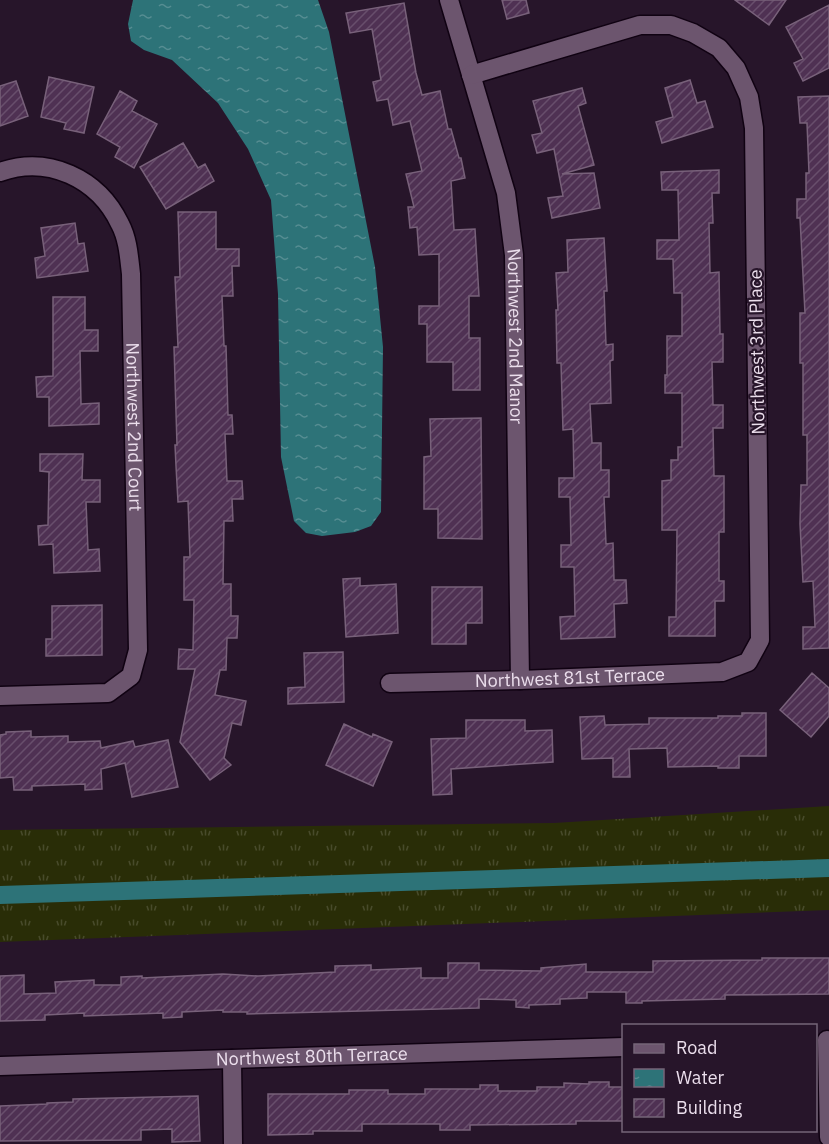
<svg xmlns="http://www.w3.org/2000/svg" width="829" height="1144" viewBox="0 0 829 1144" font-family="'IBM Plex Sans',sans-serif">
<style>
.grass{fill:url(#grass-tufts)}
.water{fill:url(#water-ripples)}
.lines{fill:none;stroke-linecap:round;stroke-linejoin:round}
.canal{stroke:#2d7378;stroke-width:18}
.building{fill:url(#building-hatch);stroke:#78617a;stroke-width:1.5}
.minor-casing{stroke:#100212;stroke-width:21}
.minor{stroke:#6c556e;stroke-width:18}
.labels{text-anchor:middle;stroke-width:4.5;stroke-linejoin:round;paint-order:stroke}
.street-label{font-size:18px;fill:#ebdeec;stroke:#27152a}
</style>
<defs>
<pattern id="grass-tufts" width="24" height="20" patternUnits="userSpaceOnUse" patternTransform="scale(1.5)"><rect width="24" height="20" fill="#292d07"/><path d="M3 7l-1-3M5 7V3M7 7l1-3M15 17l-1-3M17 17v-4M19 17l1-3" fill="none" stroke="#484b2b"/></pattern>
<pattern id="water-ripples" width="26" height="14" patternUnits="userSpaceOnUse" patternTransform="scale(1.5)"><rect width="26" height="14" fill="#2d7378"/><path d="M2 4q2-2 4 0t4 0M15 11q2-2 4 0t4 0" fill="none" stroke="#568d92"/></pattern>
<pattern id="building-hatch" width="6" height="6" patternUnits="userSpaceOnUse" patternTransform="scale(1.5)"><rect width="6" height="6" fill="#4f3153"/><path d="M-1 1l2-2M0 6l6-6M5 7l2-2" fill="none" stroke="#684e6c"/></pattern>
</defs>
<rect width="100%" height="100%" fill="#27152a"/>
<!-- grass -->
<path class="grass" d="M829 806V910L0 942V830L554 823Z"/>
<!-- water -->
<path class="water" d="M133 0H318L329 32 375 267 383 347 381 512 371 526 355 532 322 536 306 533 294 521 281 457 278 294 271 200 248 149 218 103 172 60 144 50 131 41 128 24Z"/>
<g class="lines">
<!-- canal -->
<path class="canal" d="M0 895 829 868"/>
</g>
<!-- building -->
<path class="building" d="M502 0H526L529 13 507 19Z
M735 0H786L769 25Z
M404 3 416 73 422 95 440 91 448 129H451L459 158H461L465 178 451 181 454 230 475 229 479 296H469V338H480V390H453V362H427V324H419V306H439V254L419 255 417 227 410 228 408 207H414L406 174 422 171 410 121 393 125 388 99 377 101 373 82 381 80 372 29 350 33 346 13Z
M829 5V68L803 81 794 63 803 59 786 27Z
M49 77 94 87 84 133 64 129 66 123 41 117Z
M690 80 697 103 705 101 713 127 662 143 656 122 673 117 665 88Z
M16 81 28 116 0 126V86Z
M582 88 586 103 578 106 594 165 562 174 594 173 600 208 552 218 548 198 563 196 554 149 537 153 532 135 542 133 533 101Z
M120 91 137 101 132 111 157 124 134 168 115 157 120 147 97 134Z
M829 96V648L803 649V627H815L813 581 803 582 800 524 801 485H807V435H803V363H800V313H805L800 218H797V199H806V173H809L807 123H800L798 97Z
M183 143 198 168 205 164 214 181 166 209 140 167Z
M719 170V193H712L713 223H709L710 273 719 272 720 334H723V362H712L713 405H723V428H713L714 476H724V532H719V581H724V601H715V636H669V617H676L677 530H662V481L671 480V460H678V447H682V393H665V375H667V336H682V293H674L673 259H657V240H679L678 190H662L661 172Z
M178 212H216V249H239V266H232L233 296H222L224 346H226L228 415H232L233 434H225L227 481H242L243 499H232L233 521H224L223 584H231V616H238L237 638H227L226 670H220L215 695 246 701 241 725 232 723 224 758 231 765 210 780 180 742 195 669H178L179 649 193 650 194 600H184V557H190L188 501 178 502 176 466 175 445H177L174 347H178L175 277H180Z
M75 223 78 244 84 243 88 271 37 278 35 258 45 256 41 228Z
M604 238 607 291H604L606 345 613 344V360L610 361 611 403 590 404 592 443H601V470H609V497H604L606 544 613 543 614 580H626L627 603 614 604 615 637 561 639 560 617 575 616 574 567H561V545H571L570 497H559V478H574L573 429 563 430 561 363H557L556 310H558L556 273 568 272 567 240Z
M53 297H85V330H98V351H80L81 404 99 403V424L49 426V397H37L36 377 53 376Z
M481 418 482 539 438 538V509H424V457L431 456 430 419Z
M40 454H83L82 480H100V502H86L88 550 99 549 100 571 54 573 53 544 39 545 38 526 48 525 49 472 40 471Z
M360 578V586L396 584 398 633 346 637 343 579Z
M432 587H482V623H466V644H432Z
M102 605V655L46 656V639H52V606Z
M343 652 344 702 288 704V688L305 687 304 653Z
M812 673 829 688V716L811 737 780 710Z
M742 713H766V756H739V768H718V766L668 767 667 748 629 749 630 777H613V758L582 759 580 717 604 716 605 725 649 724V718H718V716H742Z
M466 720H525V731L552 730 553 762 451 769 452 794 433 795 431 739 466 738Z
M344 724 372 737 373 734 392 742 373 786 326 765Z
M31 731V737L68 736V742L100 741 101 748 133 741 135 747 168 740 178 787 132 797 125 763 101 769 102 789 85 790V784L32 786V790H14L13 777 0 778V735L6 734V732Z
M762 958H829V994L725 995V999L642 1001V1003H626V992H587V998L560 999V1004L529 1005V1008L516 1007V1000L479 999V1008L247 1014V1012H223V1010L182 1012V1017L163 1018V1013L84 1016V1013L45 1015V1020L0 1021V976L24 975V994L56 993 55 982 94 980V985H121V977L142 976V978L223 974 258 976 335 972V966L371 965V970L421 968V978H448V963H479V970L541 971V968L586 964V972H653V961L762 960Z
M589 1082H609V1087H624V1121H576V1124L470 1125V1130H440V1124H362V1131H313V1134L268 1135V1094H349V1090H388V1094H425V1089H480V1085H498V1091H537V1087H564V1083L589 1084Z
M198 1096 200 1141 172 1142V1129L141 1130V1140L0 1141V1106L47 1104V1103L73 1102V1099Z"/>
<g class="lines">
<!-- minor casing -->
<g class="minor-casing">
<g id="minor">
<path id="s1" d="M449 0 506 193 514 255 520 680"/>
<path id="s2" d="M0 172C48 155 98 178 120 224 128 239 129 257 131 274L138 650 131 676 108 693 0 696"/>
<path id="s3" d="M390 683 520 680 722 672 748 662 760 640 754 128 749 97 736 68 719 48 693 33 671 25H640L471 75"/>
<path d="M827 1040 829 1137"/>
<path d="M232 1059 233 1144"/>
<path id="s4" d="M0 1066 624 1047"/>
</g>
</g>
<!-- minor -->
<use href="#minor" class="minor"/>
</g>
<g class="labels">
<!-- street labels -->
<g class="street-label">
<text dy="6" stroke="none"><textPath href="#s1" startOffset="345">Northwest 2nd Manor</textPath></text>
<text transform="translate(757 352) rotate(-91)" y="6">Northwest 3rd Place</text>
<text dy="6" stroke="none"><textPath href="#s2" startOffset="348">Northwest 2nd Court</textPath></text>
<text dy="6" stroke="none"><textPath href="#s3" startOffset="180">Northwest 81st Terrace</textPath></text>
<text dy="6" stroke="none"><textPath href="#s4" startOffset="312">Northwest 80th Terrace</textPath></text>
</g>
</g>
<!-- legend -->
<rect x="622" y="1024" width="195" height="108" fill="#27152a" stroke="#756578" stroke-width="1.5"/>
<rect x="634" y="1044" width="30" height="9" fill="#6c556e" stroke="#756578" stroke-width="1.5"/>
<text x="676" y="1054" font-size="18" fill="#ebdeec">Road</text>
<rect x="634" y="1069" width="30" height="18" fill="url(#water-ripples)" stroke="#756578" stroke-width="1.5"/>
<text x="676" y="1084" font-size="18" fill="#ebdeec">Water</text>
<rect x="634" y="1099" width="30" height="18" fill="url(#building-hatch)" stroke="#756578" stroke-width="1.5"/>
<text x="676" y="1114" font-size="18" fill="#ebdeec">Building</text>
</svg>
